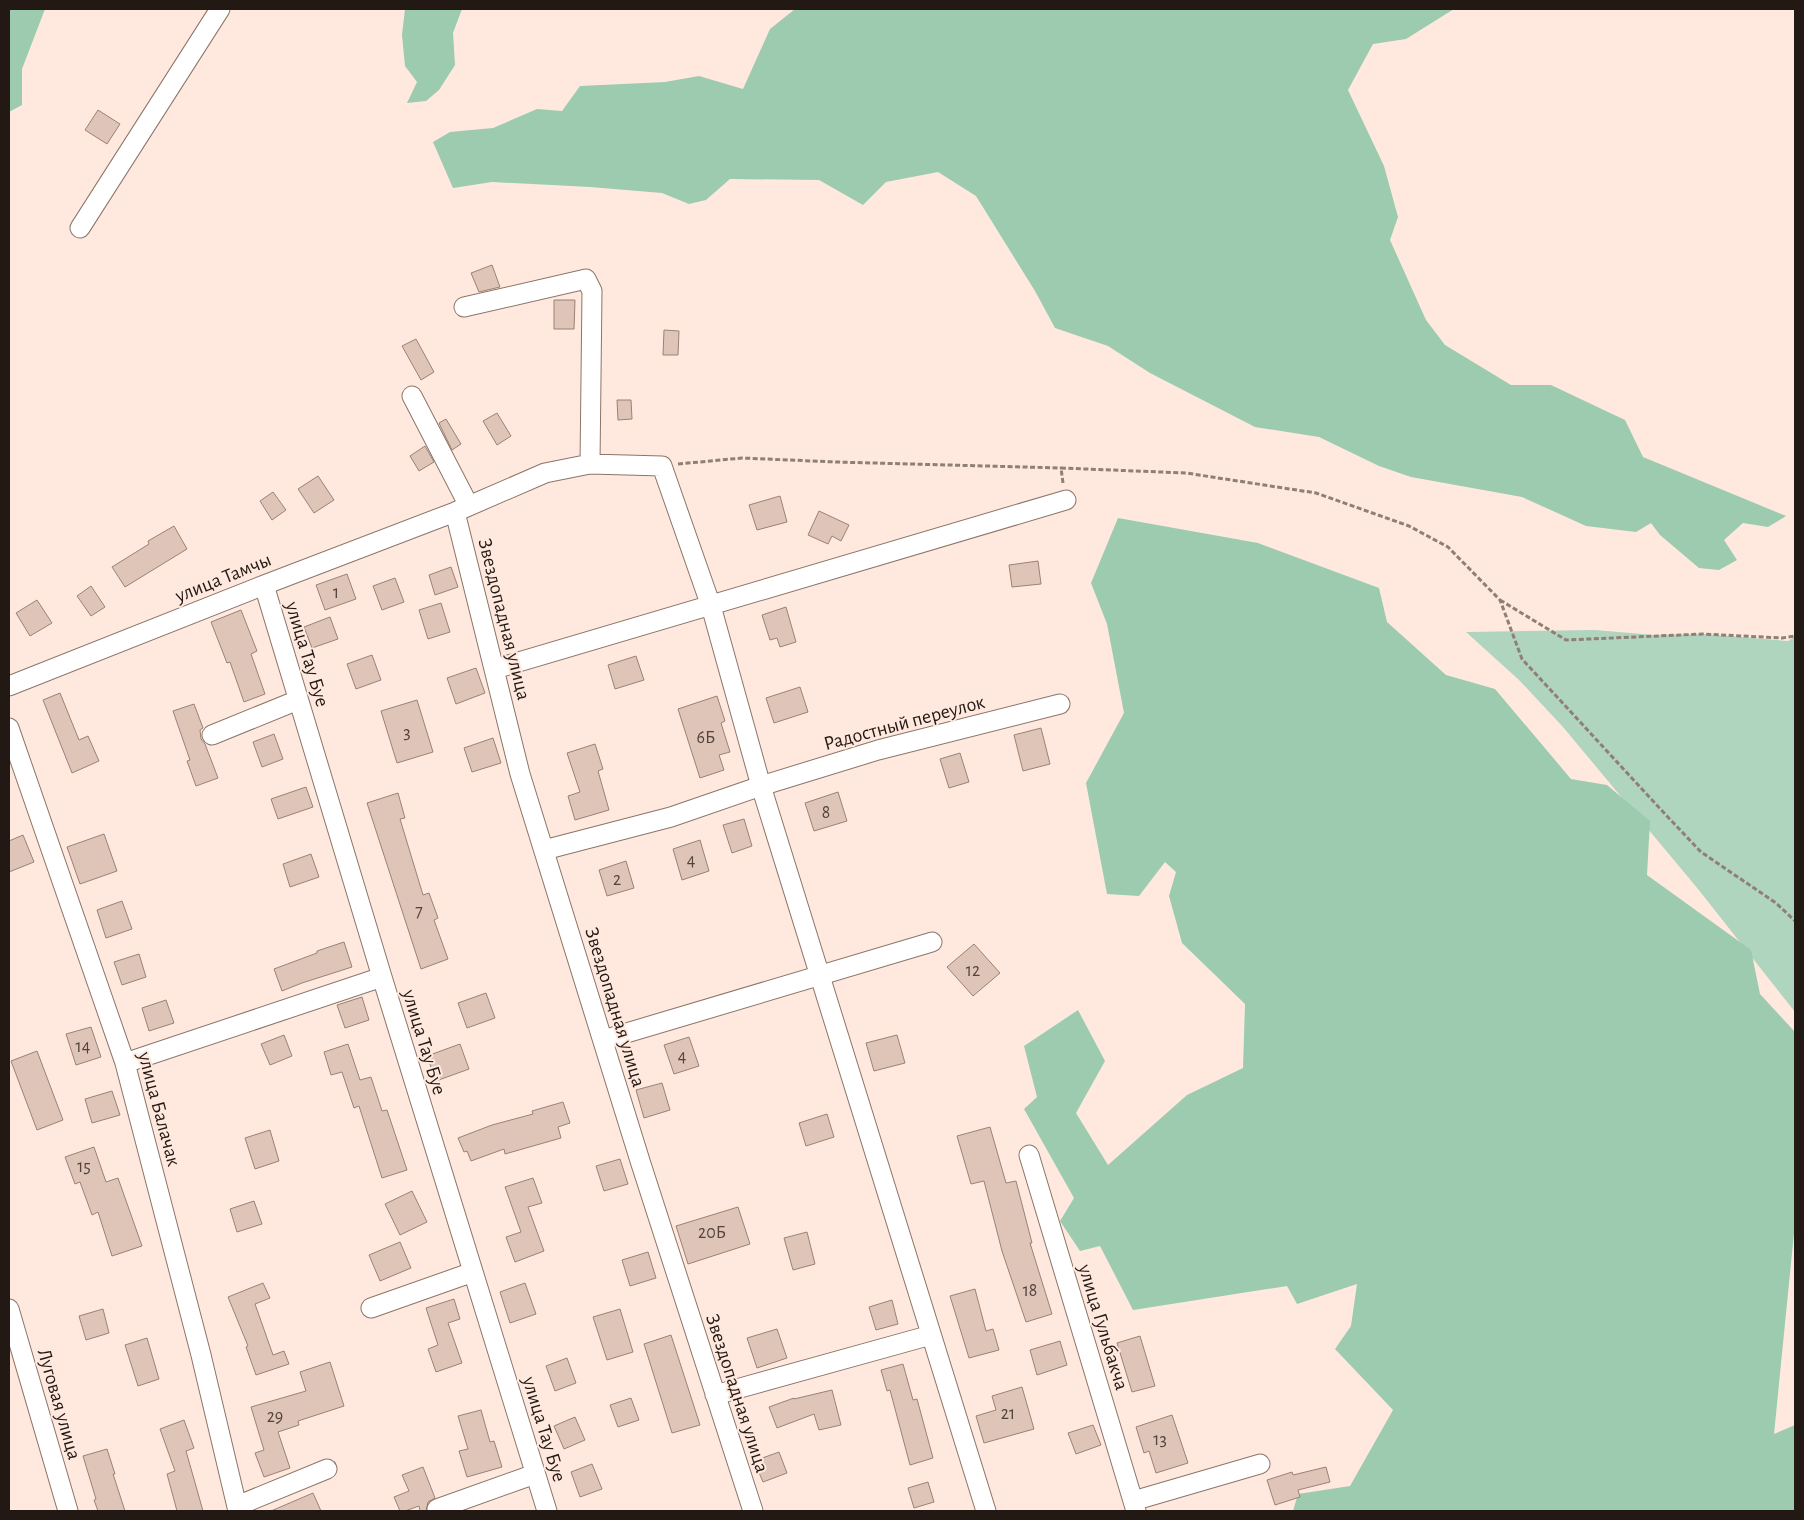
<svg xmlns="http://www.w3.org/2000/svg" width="1804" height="1520" viewBox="0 0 1804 1520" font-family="'Alegreya Sans',sans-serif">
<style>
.green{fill:#b0d5be}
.forest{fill:#9ccbaf}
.building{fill:#dfc4b8;stroke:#9b8176}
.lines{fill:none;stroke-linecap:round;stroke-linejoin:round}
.minor-casing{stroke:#8c7468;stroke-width:21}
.path{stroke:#8f7f77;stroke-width:3;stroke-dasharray:5 2.5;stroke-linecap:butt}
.minor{stroke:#fff;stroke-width:19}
.labels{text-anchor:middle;stroke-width:4;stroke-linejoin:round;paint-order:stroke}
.number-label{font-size:18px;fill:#52443d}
.street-label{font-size:20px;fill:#231914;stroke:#ffe9de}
</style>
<rect width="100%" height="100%" fill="#ffe9de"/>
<!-- green -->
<path class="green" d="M1595 630 1655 635 1704 634 1788 641 1795 637V1012L1698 889 1563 727 1519 680 1466 632Z"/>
<!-- forest -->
<path class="forest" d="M9 9H45L22 69V105L9 112Z
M405 9H462L453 33 455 65 439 90 426 101 407 103 417 82 405 66 402 35Z
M795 9H1454L1406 39 1373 44 1348 90 1384 166 1398 217 1390 240 1426 320 1445 345 1511 385H1551L1625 420 1643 457 1786 516 1768 527 1743 523 1724 540 1737 560 1719 570 1699 568 1660 535 1651 523 1636 532 1586 526 1522 497 1411 477 1379 466 1319 437 1255 427 1150 373 1108 346 1055 328 1035 291 976 196 938 172 886 182 863 205 819 180 730 179 706 200 689 204 662 193 590 187 492 182 453 188 433 142 450 132 493 128 537 109 562 111 580 86 665 82 699 76 743 89 770 29Z
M1118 518 1258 543 1379 588 1387 622 1446 675 1495 689 1571 779 1607 785 1650 821 1647 875 1751 950 1760 994 1795 1032V1223L1774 1434 1795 1425V1511H1293L1298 1494 1350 1486 1393 1410 1335 1349 1351 1326 1357 1284 1297 1304 1287 1286 1133 1310 1100 1246 1080 1251 1060 1221 1074 1198 1024 1109 1037 1097 1024 1046 1078 1010 1105 1061 1076 1113 1108 1165 1187 1095 1243 1068 1245 1004 1182 943 1169 896 1176 872 1165 862 1139 896 1107 894 1086 783 1124 713 1107 624 1091 583Z"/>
<!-- building -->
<path class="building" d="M98 110 120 124 107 144 85 130Z
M492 265 500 287 479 292 471 273Z
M554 300H575L574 329H554Z
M664 330 679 331 678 355H663Z
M416 339 434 372 421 380 402 346Z
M617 400H631L632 419 618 420Z
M497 413 511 436 497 445 483 421Z
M446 419 461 444 452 450 439 423Z
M425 446 434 462 419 471 410 456Z
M318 476 334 500 314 513 298 489Z
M273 492 286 510 272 520 260 501Z
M780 496 787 522 757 530 749 505Z
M819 511 849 525 841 541 832 536 828 544 808 535Z
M174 526 187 549 125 587 112 567 149 544 148 541Z
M1038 561 1041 584 1012 587 1009 565Z
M451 567 458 587 435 595 429 575Z
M347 574 356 599 325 610 316 585Z
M395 578 404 602 382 610 373 586Z
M91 586 105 607 91 616 77 596Z
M37 600 52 623 30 636 16 613Z
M441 603 450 632 428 639 419 610Z
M786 607 796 642 780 647 777 638 770 640 762 615Z
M241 610 257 651 251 654 265 694 244 702 230 662 227 663 211 622Z
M330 617 338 639 312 648 304 627Z
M372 655 381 680 356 689 347 664Z
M636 656 644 680 615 689 608 665Z
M476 668 485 693 456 704 447 678Z
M800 687 808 712 774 723 766 698Z
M60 693 79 740 88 736 99 761 72 773 43 700Z
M717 696 725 721 721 723 730 752 719 755 724 770 700 778 678 709Z
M417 700 433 752 397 763 381 711Z
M194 704 203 728 200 730 201 739 205 744 218 778 196 786 187 761 190 760 173 711Z
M1041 728 1050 764 1023 771 1014 735Z
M274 734 283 759 262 767 253 742Z
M493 738 501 763 472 772 464 748Z
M595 744 603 769 598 771 609 810 575 820 568 796 580 792 567 753Z
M960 753 969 782 949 788 940 759Z
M306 787 313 807 278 819 271 799Z
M838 792 847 821 814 831 805 803Z
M398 793 405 818 400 819 423 895 429 893 438 918 434 920 448 959 421 969 367 803Z
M744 819 752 846 732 853 723 825Z
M104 834 117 871 80 884 67 847Z
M23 835 34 862 9 872V841Z
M700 840 709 871 682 880 673 849Z
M311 854 319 877 290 887 283 864Z
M626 861 634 888 607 896 599 870Z
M122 901 132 929 106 938 97 910Z
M344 942 352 967 302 983 282 991 274 969 317 953V951Z
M974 944 1000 973 973 996 947 967Z
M139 954 146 977 122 985 114 962Z
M486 993 495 1018 467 1028 458 1003Z
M362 997 369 1020 345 1028 337 1005Z
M166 1000 174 1023 149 1031 142 1008Z
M91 1027 101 1057 76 1065 66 1034Z
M284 1035 292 1056 270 1065 261 1044Z
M897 1035 905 1063 874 1071 866 1043Z
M689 1037 699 1066 674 1074 664 1045Z
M348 1044 360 1080 371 1077 382 1111 387 1110 407 1170 382 1178 359 1106 354 1108 342 1072 331 1075 324 1052Z
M460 1044 469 1069 436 1081 427 1056Z
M37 1051 63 1120 37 1130 11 1061Z
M662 1083 670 1110 644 1118 636 1090Z
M112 1091 120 1115 92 1123 85 1099Z
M563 1102 570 1123 558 1127 561 1138 505 1154 504 1149 471 1161 467 1151 464 1152 458 1138 492 1125 533 1114 532 1111Z
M827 1114 834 1137 806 1146 799 1123Z
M990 1127 1006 1183 1016 1181 1032 1243H1030L1052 1314 1026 1322 1002 1251 984 1181 971 1184 957 1136Z
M270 1130 279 1161 255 1169 245 1138Z
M94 1147 106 1182 118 1178 142 1246 112 1256 98 1212 92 1215 80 1182 75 1184 65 1157Z
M620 1159 628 1184 604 1191 596 1166Z
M533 1178 542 1203 528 1207 544 1251 515 1262 506 1237 521 1232 505 1187Z
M412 1191 427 1222 400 1235 385 1204Z
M254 1201 262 1224 237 1232 230 1209Z
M738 1207 750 1244 688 1264 676 1226Z
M807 1232 815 1264 793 1270 784 1238Z
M400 1242 411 1268 380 1281 369 1255Z
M648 1252 656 1278 630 1286 622 1260Z
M263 1283 270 1298 255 1304 273 1355 284 1351 289 1364 256 1375 246 1347 248 1346 228 1297Z
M525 1283 536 1314 510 1323 500 1292Z
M975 1289 986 1331 993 1329 999 1350 969 1358 950 1296Z
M454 1299 460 1319 448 1323 462 1363 436 1372 428 1349 438 1345 426 1308Z
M892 1300 898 1324 876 1330 869 1307Z
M103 1309 109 1333 86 1340 79 1316Z
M620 1309 633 1352 607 1360 593 1317Z
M777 1329 787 1358 757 1368 747 1338Z
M671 1335 700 1425 672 1433 644 1344Z
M1140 1336 1155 1386 1132 1392 1117 1343Z
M147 1338 159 1379 138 1386 125 1345Z
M1060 1341 1067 1365 1037 1375 1030 1350Z
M567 1358 576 1383 555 1391 546 1366Z
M330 1362 344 1406 298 1421 299 1425 278 1432 290 1468 264 1477 255 1453 264 1450 251 1407 306 1391 300 1372Z
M903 1364 913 1400 917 1399 933 1458 910 1465 890 1390 887 1391 881 1370Z
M1022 1387 1034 1429 984 1443 976 1416 996 1410 992 1396Z
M832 1390 841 1425 819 1430 814 1414 777 1428 769 1407 794 1398V1399Z
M631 1398 639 1420 618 1427 610 1405Z
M481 1410 490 1442 494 1441 502 1467 467 1477 459 1451 468 1449 458 1416Z
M1172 1415 1188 1463 1156 1473 1149 1451 1144 1453 1136 1427Z
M575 1417 585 1440 564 1449 554 1426Z
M184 1420 194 1448 186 1451 203 1511H177L167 1474 175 1471 160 1429Z
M1093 1425 1101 1445 1076 1454 1068 1433Z
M107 1449 115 1474H113L125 1511H98L94 1500 96 1499 83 1456Z
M779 1452 787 1473 763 1482 754 1461Z
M592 1464 602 1489 580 1497 571 1472Z
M423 1467 435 1498 428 1502 426 1511H420L419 1506 405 1511H400L394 1497 409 1491 402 1475Z
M1326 1467 1330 1482 1298 1490 1300 1497 1275 1505 1267 1480 1292 1472 1293 1475Z
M928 1482 934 1502 914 1508 908 1488Z
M313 1493 321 1511H271Z"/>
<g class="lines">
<!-- minor casing -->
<g class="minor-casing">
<path id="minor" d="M80 228 220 9
M464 307 586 279 592 291 590 464
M412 396 469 506
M455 512 520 774 641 1164 753 1511
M264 585 382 977 547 1511
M495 669 1066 500
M9 686 264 585 455 512 545 473 590 464 662 466 711 606 761 786 986 1511
M9 728 125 1063 201 1355 238 1511
M212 735 298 700
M544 850 671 817 761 786 878 750 1060 704
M603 1040 932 942
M125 1063 382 977
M1029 1155 1136 1511
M371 1308 473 1272
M9 1309 68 1511
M715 1395 931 1335
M1133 1501 1260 1464
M237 1506 327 1469
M437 1509 535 1474"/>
</g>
<!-- path -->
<path class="path" d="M678 464 742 458 836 462 1061 468
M1063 483 1061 468 1186 473 1316 493 1409 526 1448 547 1500 600 1522 659 1665 814 1701 852 1776 903 1795 921
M1500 600 1566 640 1703 634 1782 638 1795 636"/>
<!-- minor -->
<use href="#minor" class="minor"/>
</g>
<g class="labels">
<!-- number labels -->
<g class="number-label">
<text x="336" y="598">1</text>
<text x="407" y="738">3</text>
<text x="706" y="743">6Б</text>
<text x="826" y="818">8</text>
<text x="691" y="866">4</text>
<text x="617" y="885">2</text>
<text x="419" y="917">7</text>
<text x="973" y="976">12</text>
<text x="83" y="1052">14</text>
<text x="682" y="1062">4</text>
<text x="84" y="1172">15</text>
<text x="712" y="1238">20Б</text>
<text x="1030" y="1296">18</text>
<text x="1008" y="1419">21</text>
<text x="275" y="1422">29</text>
<text x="1160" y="1445">13</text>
</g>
<!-- street labels -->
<g class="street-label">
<text transform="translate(223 577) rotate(-22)" y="7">улица Тамчы</text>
<text transform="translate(505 619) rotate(76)" y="7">Звездопадная улица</text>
<text transform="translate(308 654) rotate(73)" y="7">улица Тау Буе</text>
<text transform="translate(904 722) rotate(-15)" y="7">Радостный переулок</text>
<text transform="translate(616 1007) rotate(73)" y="7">Звездопадная улица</text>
<text transform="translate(425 1042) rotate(73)" y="7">улица Тау Буе</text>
<text transform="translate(160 1109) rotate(75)" y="7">улица Балачак</text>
<text transform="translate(1104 1327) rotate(73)" y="7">улица Гульбакча</text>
<text transform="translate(738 1393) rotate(72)" y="7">Звездопадная улица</text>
<text transform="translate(60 1404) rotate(74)" y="7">Луговая улица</text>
<text transform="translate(545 1429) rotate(73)" y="7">улица Тау Буе</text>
</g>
</g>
<!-- border -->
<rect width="1804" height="1520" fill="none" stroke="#231914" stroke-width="20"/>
</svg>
